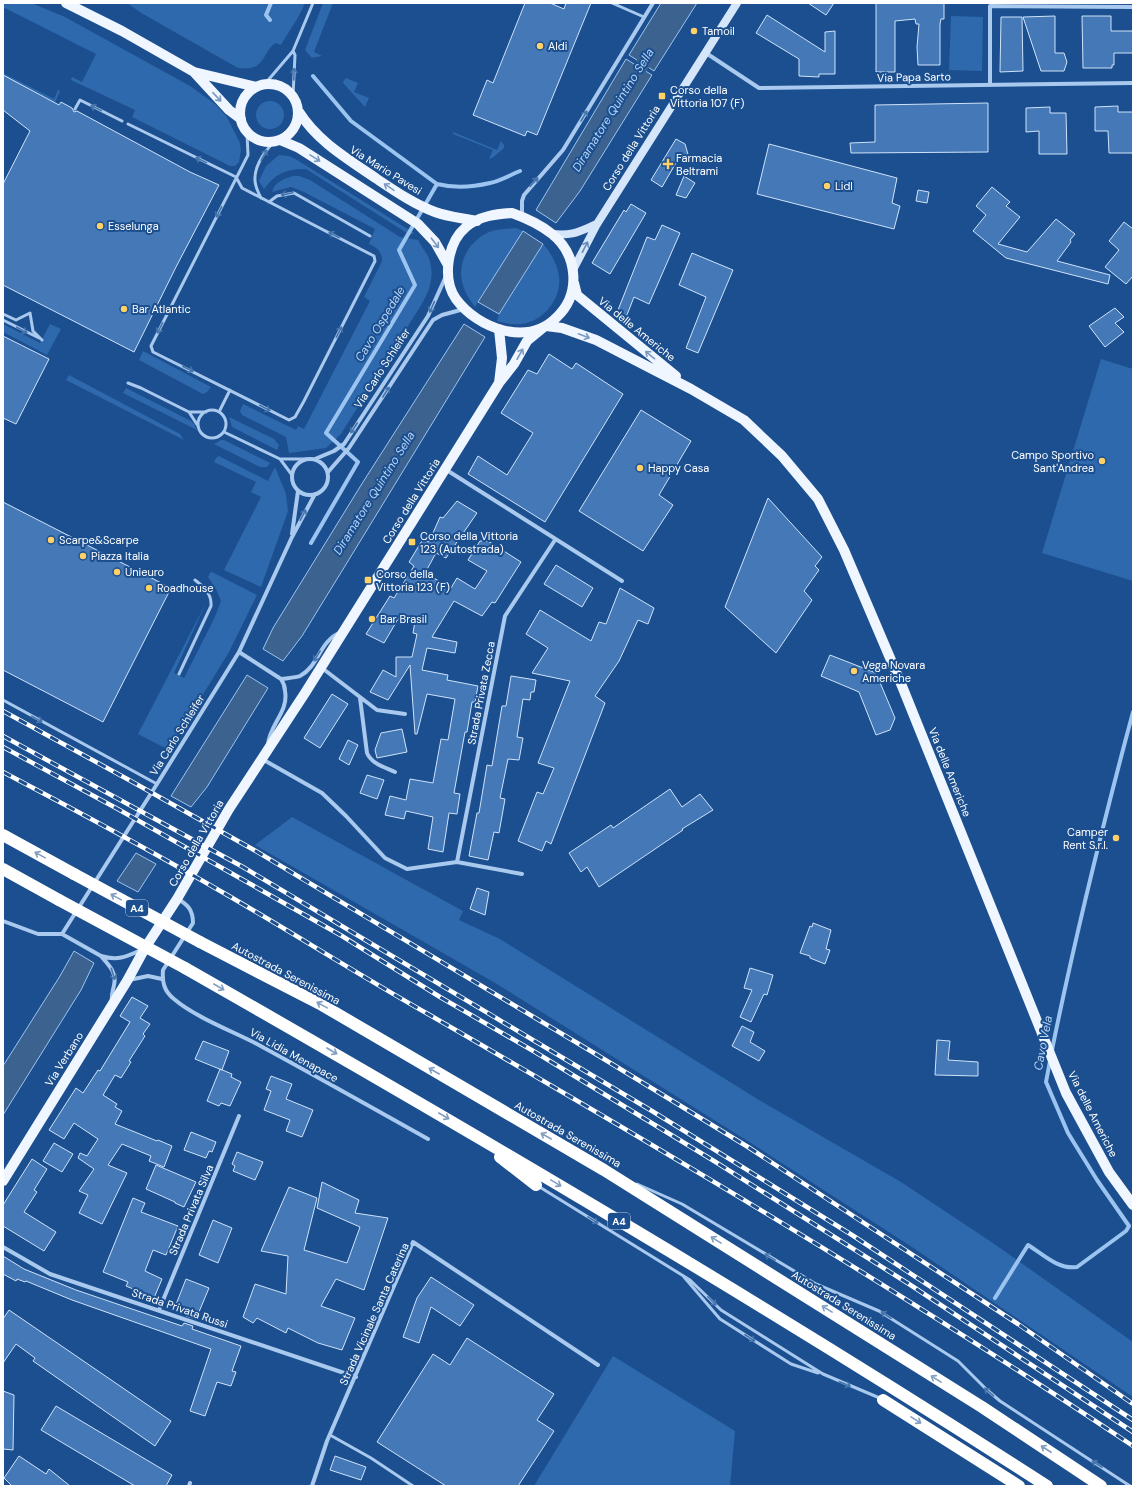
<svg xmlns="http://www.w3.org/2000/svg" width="1136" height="1489" viewBox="0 0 1136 1489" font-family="'DM Sans',sans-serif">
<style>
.green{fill:#2e69ad}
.water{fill:#3c6290;stroke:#9cc4f0}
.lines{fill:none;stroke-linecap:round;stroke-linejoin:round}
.stream{stroke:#9cc4f0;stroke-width:4}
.canal{stroke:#3c6290;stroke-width:14}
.building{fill:#4478b7;stroke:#cfe3fa}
.lane{stroke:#a9c9ee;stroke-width:3}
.street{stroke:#a9c9ee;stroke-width:4}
.secondary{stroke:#d6e6fa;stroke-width:8}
.primary{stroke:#f0f6ff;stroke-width:10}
.highway{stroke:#fff;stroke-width:12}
.rail-casing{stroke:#fff;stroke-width:4.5}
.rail{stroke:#1b4f8f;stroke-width:3;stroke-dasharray:9;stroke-linecap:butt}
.highway-bridge{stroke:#fff;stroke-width:12}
.oneway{stroke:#4674ac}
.oneway2{stroke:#7b9ac1}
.oneway3{stroke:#668bba}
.oneway4{stroke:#829ec1}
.poi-dot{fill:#ffd166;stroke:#1b4f8f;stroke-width:1.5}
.labels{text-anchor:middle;stroke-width:4;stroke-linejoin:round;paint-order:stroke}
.shield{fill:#1b4f8f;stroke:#bbcadd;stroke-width:1}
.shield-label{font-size:10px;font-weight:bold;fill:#fff}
.poi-label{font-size:11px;fill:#fff;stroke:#1b4f8f;text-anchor:start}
.street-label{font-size:11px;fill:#fff;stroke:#1b4f8f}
.water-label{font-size:12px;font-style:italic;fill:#b5d3f5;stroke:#1b4f8f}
</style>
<rect width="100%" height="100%" fill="#1b4f8f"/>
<!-- green -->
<path class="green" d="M3 3H31L65 17 190 86 215 104 227 117 240 143 241 150 239 162 235 166H230L132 117 135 110 71 80 72 77 82 82 96 54 5 8 3 10Z
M127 3H305C299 18 289 31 281 45L276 43C266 48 265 63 254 67 250 69 242 68 238 68L143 14Z
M323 3H333L314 52 322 56 312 58 305 50Z
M951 16 983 17 982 71 949 70Z
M3 73 54 99 58 90 60 91 55 103 3 82Z
M346 78 358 83 354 92 369 98 365 107 343 83 344 80Z
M256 115a14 14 0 1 1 28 0a14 14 0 1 1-28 0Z
M453 132 497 150 501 141 504 145V148L492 158 489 159 493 150 453 134Z
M279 155 289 156 297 160 414 233 410 235 306 169C287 168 275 174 264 189L259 181 266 166Z
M293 176H299L310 180 400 237 418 240C421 246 425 251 428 256 435 273 431 287 423 302L341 434 326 448 289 453 286 437 242 415 240 411 243 404 296 430 298 426 304 429 370 301 364 297 382 261C382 252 378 248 369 244L375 229 304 192 291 187 272 192C275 182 283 179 293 176Z
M516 228 523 231 475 307C470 300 465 293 463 285 456 263 469 241 489 232 497 229 508 229 516 228Z
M543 244C551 253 557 263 559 276 562 298 544 322 521 324 513 325 505 323 497 321L499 314Z
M3 324 40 343 50 324 61 329 47 355 3 332Z
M143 351 211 387 207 392 203 394 139 360Z
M1101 359 1133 369V581L1042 553Z
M69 375 180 434 184 440 66 380Z
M126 388 191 421 194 424 197 430 123 393Z
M229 417 274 439 279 445 277 450 232 427Z
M221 440H224L270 463 267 467H260L214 444Z
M219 456 268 481 275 467 286 494 288 511 261 587 224 570 261 497 251 492 256 482 214 462 216 458Z
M212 572 257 595 229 652 169 750 138 734 207 601 174 673 184 678 214 619 221 601 216 589 208 577 210 573Z
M292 817 463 911 459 920 500 939 759 1100 901 1182 993 1243 1133 1342V1397L912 1247 754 1145 497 984 255 845Z
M613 1356 735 1431 730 1486H534Z"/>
<!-- water -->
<path class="water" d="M661 3H697L654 71 629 55Z
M626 59 652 75 580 191 556 223 536 210Z
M523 231 543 244 499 314 478 302Z
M464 324 485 337 345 566 302 636 283 661 263 649 273 628 363 482Z
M247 675 268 688 207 787 191 807 171 796Z
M136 853 156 864 138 892 117 881Z
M74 951 94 963 81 990 3 1115V1066L60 976Z"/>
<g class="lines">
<!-- stream -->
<path class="stream" d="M270 20 266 15 271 3
M313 76 351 121 437 184C453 188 473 187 490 183 500 181 510 175 520 171
M311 543 358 462 326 433 415 285 399 250 437 184
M1052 1050C1075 937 1103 824 1133 712
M995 1298 1028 1245C1043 1254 1058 1270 1077 1267L1126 1231 1129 1226 1097 1180 1068 1133 1046 1082 1050 1061"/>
<!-- canal -->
<path class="canal" d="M630 84 653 48"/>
</g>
<!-- building -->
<path class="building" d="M525 3H550L564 9 566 3H591L537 135 527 131 525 136 473 115 487 80 493 83Z
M808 3H834L826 15Z
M876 3H944V19H941L940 24V65H918L917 47 919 24H916L915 19 895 21V72H876Z
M767 15 825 52V32L835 31V74H819V77L799 76V59L756 33Z
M1055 16V53H1064L1067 62 1064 71H1041L1023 17Z
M1082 16H1111V31H1133V53H1114V65H1112V68H1083Z
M1001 17H1022L1023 71 1000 72Z
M3 75 59 105 61 102 72 108 74 112 77 111 190 172 219 185 176 267 134 352 3 285V184L30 131 3 110Z
M988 103V152L851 153 850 143 875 142V105Z
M1118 106V112H1133V153H1109L1108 131H1095V107Z
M1050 107V113H1066L1067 154H1039V131L1026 132V108Z
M676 139 685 144 690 161 680 156 662 187 651 180Z
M769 144 897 178 892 203 900 206 894 229 757 194Z
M684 176 695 183 686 198 676 195Z
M992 187 1010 202 1006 206 1020 217 998 244 1027 252 1056 219 1075 234 1070 240 1071 242 1057 261 1110 275 1108 284 1006 258 973 231 986 215 976 206Z
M918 190 929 192 927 203 916 201Z
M631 204 646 213 610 274 592 263 624 210 626 212Z
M1124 222 1133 229V276L1126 284 1105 267 1119 250 1109 241Z
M662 225 680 233 649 304 634 297 625 320 616 315 647 237 655 240Z
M692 253 733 270 698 353 686 348 706 297 679 285Z
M1115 308 1124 317 1115 323 1124 332 1105 347 1089 326Z
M3 336 49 359 16 424 3 418Z
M549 354 572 369 576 363 623 394 545 522 468 474 478 456 507 475 533 433 501 413 528 370 537 374Z
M641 410 691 441 659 495 673 505 643 551 579 511Z
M768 498 822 557 815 566 819 570 804 591 812 600 776 653 725 607Z
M457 501 477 513 446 558 436 553 425 573 451 588 457 578 475 589 487 571 468 560 480 541H488L521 562 495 603 492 602 482 616 454 601 432 637 457 642 455 653 427 648 422 670 448 675 447 680 478 686 475 702H472L467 732H465L454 793 460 794 457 814 449 813 443 852 428 849 433 817 406 811 404 819 385 815 390 796 406 800 410 779 433 783 441 739 448 740 455 699 427 694 417 734H415L410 665 388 700 370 692 383 670 396 677V657H412L417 634 413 633 415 621 398 619 384 643 366 634 390 596 394 598 414 566 409 562 423 539 429 542 440 517 443 518Z
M3 502 171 588 103 722 3 670Z
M556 565 593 588 582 607 544 584Z
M620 588 654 608 648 624 638 620 619 661 595 696 605 703 551 844 546 841 542 851 518 841 537 792 543 794 554 768 538 763 570 681 532 673 548 648 526 634 540 610 591 641 599 622 606 624Z
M830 655 876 673 895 718 890 730 876 735 859 692 821 676Z
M511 676 536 680 534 692H531L530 700 523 699 517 737 523 738 519 760 508 759 500 798 505 799 499 833 494 832 488 860 469 856 477 813H479L487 765 492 766 502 706H506Z
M332 694 348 704 320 748 304 738Z
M402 729 407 752 377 758 375 750 381 733Z
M348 740 358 745 349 765 339 759Z
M367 775 384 780 377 799 360 793Z
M670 789 682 807 700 794 713 810 682 829 683 830 599 887 587 867 581 872 569 853 611 825 613 828Z
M477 888 489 892 485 915 470 909Z
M813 923 831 930 826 949 830 950 825 964 810 958V956L800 953 810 926 812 927Z
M750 968 773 975 767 995 764 994 751 1022 740 1017 752 990 744 988Z
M132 997 148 1006 140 1018 150 1024 143 1034 145 1036 129 1061 131 1062 121 1078 115 1075 103 1095 117 1104 115 1107 122 1111 115 1124 157 1141 158 1140 172 1146 164 1167 149 1161 151 1156 122 1144 108 1165 127 1173 102 1224 79 1213 88 1195 79 1191 94 1169 78 1158 80 1153 87 1156 98 1139 74 1123 64 1139 49 1130 76 1088 83 1093 98 1070 100 1071 130 1022 120 1016Z
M742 1026 754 1032 750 1042 765 1051 759 1061 732 1046Z
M937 1040 950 1041 948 1060 978 1062V1076L935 1075Z
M203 1041 229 1051 222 1070 195 1059Z
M220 1069 232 1074 231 1077 241 1082 230 1106 221 1103 219 1106 207 1101Z
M271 1076 292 1084 286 1099 313 1110 302 1137 286 1131 290 1120 264 1110 271 1091 266 1089Z
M191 1132 216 1142 212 1152 209 1151 206 1158 184 1150Z
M54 1143 73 1154 62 1172 43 1161Z
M237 1152 263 1162 255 1180 233 1171 235 1166 232 1164Z
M32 1159 47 1169 34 1190 37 1192 24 1212 56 1232 44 1251 3 1226V1205Z
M156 1165 196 1182 184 1207 175 1203V1202L146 1189Z
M322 1182 359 1200 355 1213 388 1218 364 1290 336 1279 321 1306 355 1318 342 1350 318 1343 288 1328 286 1333 257 1318 253 1323 243 1317 255 1284 286 1294 288 1256 261 1251 289 1187 317 1198 304 1250 347 1263 360 1227 317 1208Z
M133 1198 145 1203 141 1212 178 1226 166 1255 153 1250 145 1271 162 1279 154 1298 126 1286 128 1282 103 1272Z
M213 1220 232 1228 218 1263 199 1255Z
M3 1256 24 1269 76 1290 182 1326 184 1323 193 1326 192 1329 241 1346 232 1371 236 1372 231 1386 217 1382 205 1416 190 1411 211 1349 72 1300 26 1281 25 1282 17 1279 16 1281 3 1274Z
M431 1277 474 1305 460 1326 431 1307 419 1343 403 1337 417 1298Z
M186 1279 209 1288 196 1319 186 1316 188 1313 175 1307Z
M9 1310 171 1421 155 1446 33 1361 35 1358 16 1344 3 1363V1319Z
M467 1338 554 1394 537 1420 554 1431 518 1486H446L377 1442 433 1354 450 1365Z
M3 1391 14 1395 13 1450 3 1449Z
M56 1406 172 1475 166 1486H135L41 1430Z
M19 1456 46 1474 49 1469 70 1486H12L4 1478Z
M335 1456 366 1467 361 1480 330 1470Z"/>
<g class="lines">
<!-- lane -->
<path class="lane" d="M612 3 644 17
M293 51 295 55 293 96
M264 85 293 51 313 3
M75 109 80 100 122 121
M128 124 236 177 242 188 374 256 375 261 304 401 295 417 289 420 153 352 151 346 248 155 247 133
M261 198C259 194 257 190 256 186 251 170 264 152 274 142
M269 202 277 196 294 193 370 236
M3 314 16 320 30 313 33 331 42 340
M3 320 39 338
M128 383 141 388 189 412
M198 424a14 14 0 1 1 28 0a14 14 0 1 1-28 0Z
M219 412 230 390
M198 426 189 412H206
M224 432 280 459
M292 475 280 459H306
M179 674 211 606C212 594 204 587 195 580
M3 700 157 784
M637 1184 682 1204 816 1284 879 1311 958 1361 986 1389 1000 1401 1130 1486
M538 1186 690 1280 721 1310 823 1374 882 1399
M684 1277 720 1319 791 1364 818 1373
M330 1435 371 1458 413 1486"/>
<!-- street -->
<path class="street" d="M706 53 759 88 1133 83
M990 85V6L1133 7
M522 216V201L524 195 563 150 653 3
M292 477a18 18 0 1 1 36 0a18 18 0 1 1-36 0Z
M315 459 334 451 344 444 428 316 446 276
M445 469 622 581
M328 472 349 448 433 320 442 315 464 309
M292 534 298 491
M239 652 281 679
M322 668 377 710 405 714
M360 698 367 753C372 764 384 767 395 772
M268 745C269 725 289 712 285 691 285 687 283 682 281 679 287 678 295 678 300 676 319 666 319 641 341 632
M262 759 322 793 346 816 385 858 407 869 457 862 522 874
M457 862 505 616 555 540
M178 899C188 905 193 910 193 923L163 970C162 982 164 991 174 999 195 1017 232 1031 257 1044 314 1075 371 1107 428 1139
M3 921 38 934H62L101 956
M62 934 157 784 239 652 292 537 315 494
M129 980 148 976 162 979
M112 1001C111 995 113 991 114 985 117 973 109 965 101 956 117 961 126 957 141 950
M3 1247 50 1274 356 1377
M159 1310 239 1116
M189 1486 190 1483
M312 1486 327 1441 413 1242 598 1365"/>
<!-- secondary -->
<path class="secondary" d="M552 234C573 236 578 232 597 224
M573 270 597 224 737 3"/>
<!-- primary -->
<path class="primary" d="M66 3 122 31 194 72 256 87
M194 72 229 110 241 119
M240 113a29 29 0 1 1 58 0a29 29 0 1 1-58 0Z
M299 112C318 142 348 159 377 179 395 191 414 204 435 212 448 217 463 218 477 221
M280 140 299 148 418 224 435 242 448 265
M512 213C526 218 541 225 552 234 578 255 581 294 557 317 528 347 478 329 456 299 442 279 447 243 466 227 479 216 496 214 512 213Z
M574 283 577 295 676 376
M546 326 562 328 596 340 691 389 744 420 782 456 818 499 844 550 902 686 1066 1093 1109 1172 1133 1205
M499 383 502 358 499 329
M3 1181 127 981 145 948 177 899 229 809 305 693 499 383 514 364 527 341 544 327"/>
<!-- highway -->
<path class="highway" d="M3 835 74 874
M3 869 59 900
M200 942 322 1005 604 1170 982 1407 1101 1486
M185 968C476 1134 765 1304 1047 1486
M500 1157 536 1185
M883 1400 1019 1486"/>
<!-- rail casing -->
<g class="rail-casing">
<path id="rail" d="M3 711 129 780 254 850 594 1053 748 1147 1018 1324 1133 1404
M3 736 243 867 652 1111 852 1235 1133 1420
M3 747 116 808 238 877 342 936 440 997 535 1052 714 1161 909 1284 1133 1432
M3 772C79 812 155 853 229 896 296 935 361 976 428 1014 667 1152 904 1293 1133 1446"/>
</g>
<!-- rail -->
<use href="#rail" class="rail"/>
<!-- highway-bridge -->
<path class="highway-bridge" d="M74 874 200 942
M59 900 185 968"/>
</g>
<!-- one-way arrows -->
<defs><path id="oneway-shaft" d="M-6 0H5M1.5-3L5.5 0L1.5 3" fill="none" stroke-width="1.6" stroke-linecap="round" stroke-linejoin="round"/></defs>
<g class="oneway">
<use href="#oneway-shaft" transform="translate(294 74) rotate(-88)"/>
<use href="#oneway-shaft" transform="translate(96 108) rotate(-154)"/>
<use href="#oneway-shaft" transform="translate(584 116) rotate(-59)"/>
<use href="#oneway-shaft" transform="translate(264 155) rotate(-62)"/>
<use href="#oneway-shaft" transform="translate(201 160) rotate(-154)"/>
<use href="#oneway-shaft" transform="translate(534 182) rotate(-47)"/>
<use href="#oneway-shaft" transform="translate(287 194) rotate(168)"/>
<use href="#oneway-shaft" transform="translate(219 212) rotate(117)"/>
<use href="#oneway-shaft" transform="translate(334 235) rotate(-153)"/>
<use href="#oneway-shaft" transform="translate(432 307) rotate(114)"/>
<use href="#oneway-shaft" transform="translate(160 328) rotate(117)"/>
<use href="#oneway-shaft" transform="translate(22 330) rotate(28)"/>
<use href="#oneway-shaft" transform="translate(339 332) rotate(-63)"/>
<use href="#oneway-shaft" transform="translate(188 369) rotate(27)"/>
<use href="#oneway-shaft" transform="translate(386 392) rotate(-57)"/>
<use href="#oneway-shaft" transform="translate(265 408) rotate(27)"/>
<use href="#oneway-shaft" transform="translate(354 428) rotate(123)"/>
<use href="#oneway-shaft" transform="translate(303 515) rotate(-62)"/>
<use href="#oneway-shaft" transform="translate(317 656) rotate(121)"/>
<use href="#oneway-shaft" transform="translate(37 719) rotate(29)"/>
<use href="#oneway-shaft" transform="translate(113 974) rotate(73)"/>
<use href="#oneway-shaft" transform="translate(593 1220) rotate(32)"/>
<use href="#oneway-shaft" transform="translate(770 1257) rotate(-149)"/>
<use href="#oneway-shaft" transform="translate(712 1301) rotate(45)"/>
<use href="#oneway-shaft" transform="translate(886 1315) rotate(-147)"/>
<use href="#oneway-shaft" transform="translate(750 1338) rotate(33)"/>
<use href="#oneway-shaft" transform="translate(845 1384) rotate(23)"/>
<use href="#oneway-shaft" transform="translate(989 1392) rotate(-139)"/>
<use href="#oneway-shaft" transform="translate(1097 1464) rotate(-147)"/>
</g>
<g class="oneway2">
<use href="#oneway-shaft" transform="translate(217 97) rotate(47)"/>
<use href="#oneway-shaft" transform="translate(315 158) rotate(32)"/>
<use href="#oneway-shaft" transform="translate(389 187) rotate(-146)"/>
<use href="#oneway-shaft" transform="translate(435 243) rotate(53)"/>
<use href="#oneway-shaft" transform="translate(584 336) rotate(21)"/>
<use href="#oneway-shaft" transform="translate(520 354) rotate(-61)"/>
<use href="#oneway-shaft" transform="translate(650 355) rotate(-141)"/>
</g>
<use class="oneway3" href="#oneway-shaft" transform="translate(585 247) rotate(-63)"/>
<g class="oneway4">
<use href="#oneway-shaft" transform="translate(40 855) rotate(-151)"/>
<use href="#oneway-shaft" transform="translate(116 897) rotate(-151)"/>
<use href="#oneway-shaft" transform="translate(219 987) rotate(30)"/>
<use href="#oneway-shaft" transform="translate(322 1005) rotate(-151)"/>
<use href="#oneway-shaft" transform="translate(332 1051) rotate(30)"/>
<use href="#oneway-shaft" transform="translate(434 1071) rotate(-150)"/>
<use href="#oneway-shaft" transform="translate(444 1116) rotate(30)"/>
<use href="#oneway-shaft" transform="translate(546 1136) rotate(-150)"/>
<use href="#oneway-shaft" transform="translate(556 1183) rotate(31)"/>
<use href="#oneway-shaft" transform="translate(716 1240) rotate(-148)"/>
<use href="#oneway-shaft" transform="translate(827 1309) rotate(-148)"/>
<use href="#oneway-shaft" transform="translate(936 1379) rotate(-148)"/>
<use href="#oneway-shaft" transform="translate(916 1420) rotate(32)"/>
<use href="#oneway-shaft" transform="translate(1046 1449) rotate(-147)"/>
</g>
<!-- markers -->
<g class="poi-dot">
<circle cx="694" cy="31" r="4"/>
<circle cx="540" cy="46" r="4"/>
<rect x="658" y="92" width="8" height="8" rx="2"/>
<path d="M666 158h4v4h4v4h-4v4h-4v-4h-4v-4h4z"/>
<circle cx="827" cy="186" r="4"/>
<circle cx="100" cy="226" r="4"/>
<circle cx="124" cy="309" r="4"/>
<circle cx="1102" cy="461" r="4"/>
<circle cx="640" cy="468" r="4"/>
<circle cx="51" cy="540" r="4"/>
<rect x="408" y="538" width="8" height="8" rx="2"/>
<circle cx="83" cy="556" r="4"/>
<circle cx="117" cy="572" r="4"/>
<rect x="364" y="576" width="8" height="8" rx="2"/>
<circle cx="149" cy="588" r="4"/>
<circle cx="372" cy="619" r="4"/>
<circle cx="854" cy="671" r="4"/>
<circle cx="1116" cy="838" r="4"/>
</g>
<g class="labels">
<!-- shield labels -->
<g class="shield">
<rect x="126" y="900" width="22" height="16" rx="3"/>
<rect x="608" y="1213" width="22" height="16" rx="3"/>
</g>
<g class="shield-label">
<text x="137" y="912">A4</text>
<text x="619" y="1225">A4</text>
</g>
<!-- poi labels -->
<g class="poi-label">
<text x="702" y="35">Tamoil</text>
<text x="548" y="50">Aldi</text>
<text x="670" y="94">Corso della<tspan x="670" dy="13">Vittoria 107 (F)</tspan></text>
<text x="676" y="162">Farmacia<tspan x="676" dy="13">Beltrami</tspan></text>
<text x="835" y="190">Lidl</text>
<text x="108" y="230">Esselunga</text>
<text x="132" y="313">Bar Atlantic</text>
<text x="1094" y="459" text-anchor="end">Campo Sportivo<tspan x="1094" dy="13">Sant'Andrea</tspan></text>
<text x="648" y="472">Happy Casa</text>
<text x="420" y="540">Corso della Vittoria<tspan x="420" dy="13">123 (Autostrada)</tspan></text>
<text x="59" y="544">Scarpe&amp;Scarpe</text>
<text x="91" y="560">Piazza Italia</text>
<text x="125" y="576">Unieuro</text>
<text x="376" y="578">Corso della<tspan x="376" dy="13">Vittoria 123 (F)</tspan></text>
<text x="157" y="592">Roadhouse</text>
<text x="380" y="623">Bar Brasil</text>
<text x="862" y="669">Vega Novara<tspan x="862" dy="13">Americhe</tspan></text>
<text x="1108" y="836" text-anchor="end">Camper<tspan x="1108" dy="13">Rent S.r.l.</tspan></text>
</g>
<!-- street labels -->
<g class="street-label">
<text transform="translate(914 77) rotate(-1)" y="4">Via Papa Sarto</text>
<text transform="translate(631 148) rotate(-58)" y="4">Corso della Vittoria</text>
<text transform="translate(386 170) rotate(32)" y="4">Via Mario Pavesi</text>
<text transform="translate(637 329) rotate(39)" y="4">Via delle Americhe</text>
<text transform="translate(382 368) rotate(-57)" y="4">Via Carlo Schleifer</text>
<text transform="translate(411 501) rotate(-58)" y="4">Corso della Vittoria</text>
<text transform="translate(481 693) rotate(-79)" y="4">Strada Privata Zecca</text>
<text transform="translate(177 735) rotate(-58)" y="4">Via Carlo Schleifer</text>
<text transform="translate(950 772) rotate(68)" y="4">Via delle Americhe</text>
<text transform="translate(196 843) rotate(-60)" y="4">Corso della Vittoria</text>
<text transform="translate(286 973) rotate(28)" y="4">Autostrada Serenissima</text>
<text transform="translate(294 1055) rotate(29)" y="4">Via Lidia Menapace</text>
<text transform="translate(64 1059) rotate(-58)" y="4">Via Verbano</text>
<text transform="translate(1093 1114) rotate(63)" y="4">Via delle Americhe</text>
<text transform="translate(568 1134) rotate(30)" y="4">Autostrada Serenissima</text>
<text transform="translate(191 1210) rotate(-67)" y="4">Strada Privata Silva</text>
<text transform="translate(844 1305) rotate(32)" y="4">Autostrada Serenissima</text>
<text transform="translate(180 1308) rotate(19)" y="4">Strada Privata Russi</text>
<text transform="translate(374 1314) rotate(-66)" y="4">Strada Vicinale Santa Caterina</text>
</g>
<!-- water labels -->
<g class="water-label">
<text transform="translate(613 110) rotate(-58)" y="4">Diramatore Quintino Sella</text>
<text transform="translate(380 324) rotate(-59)" y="4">Cavo Ospedale</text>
<text transform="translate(374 493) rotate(-58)" y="4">Diramatore Quintino Sella</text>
<text transform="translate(1043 1043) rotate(-79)" y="4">Cavo Vela</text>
</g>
</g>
<!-- border -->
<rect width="1136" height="1489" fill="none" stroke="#ffffff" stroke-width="8"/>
</svg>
